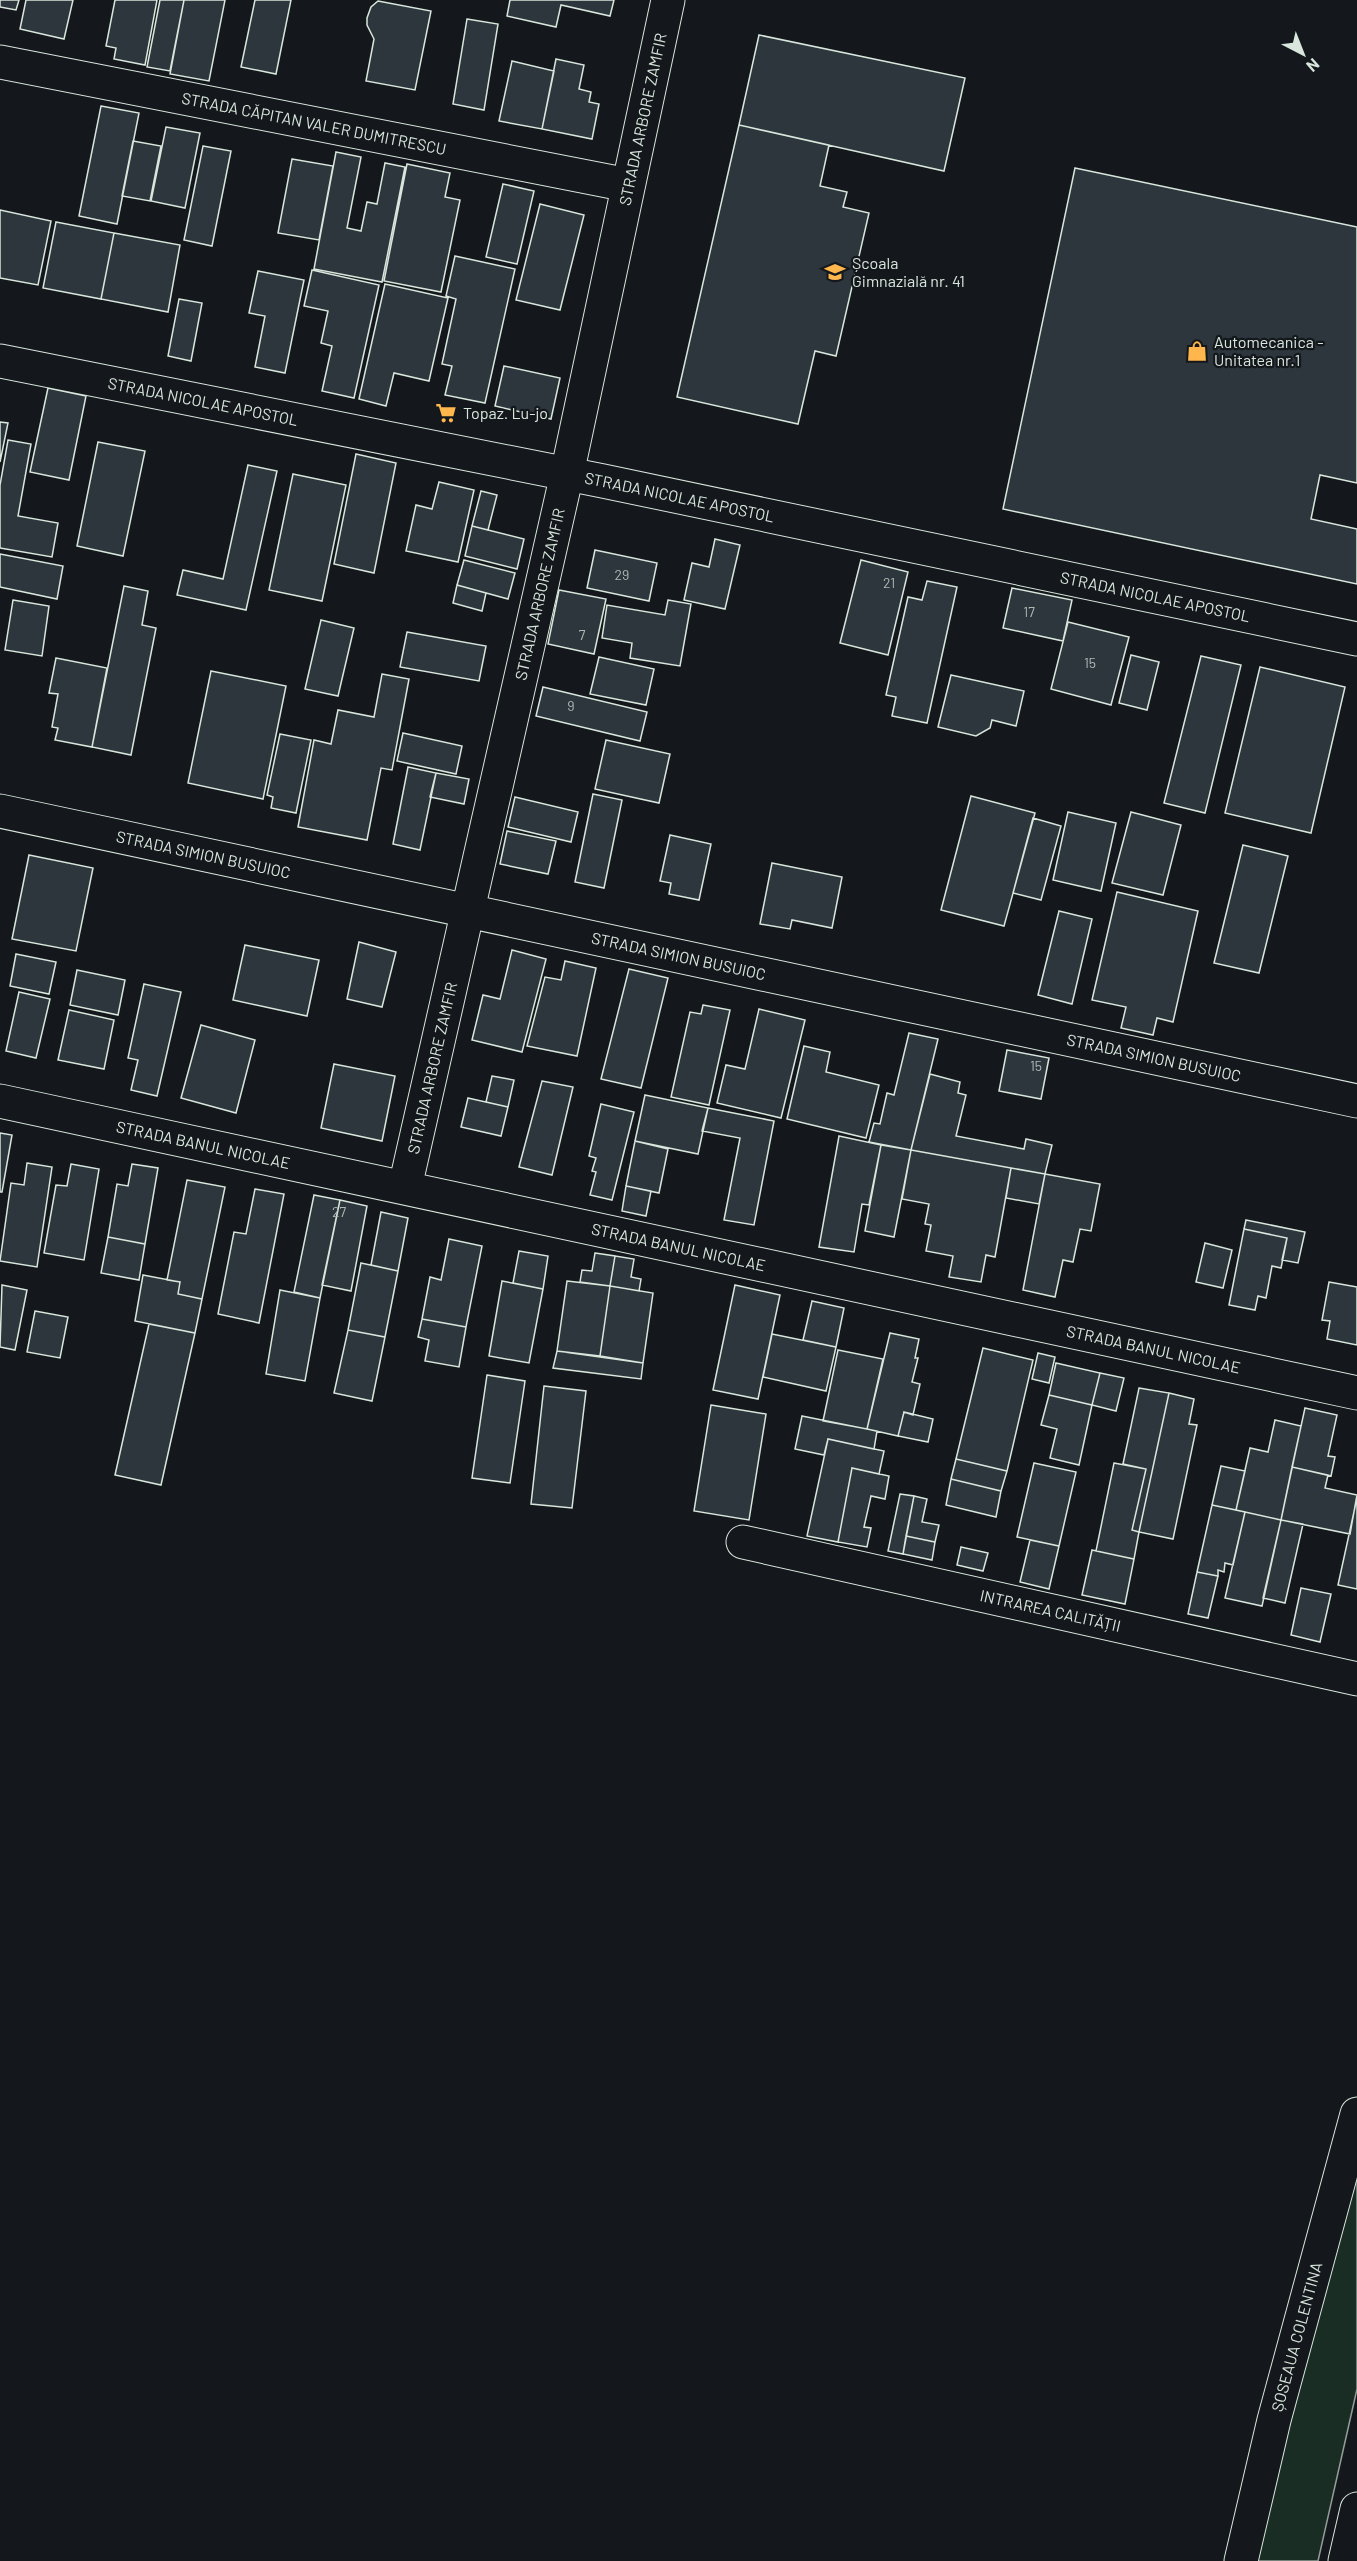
<svg xmlns="http://www.w3.org/2000/svg" width="1357" height="2561" viewBox="0 0 1357 2561" font-family="Barlow,sans-serif">
<style>
.green{fill:#1a2d24;stroke:#939e99;stroke-width:1.5}
.building{fill:#2c363c;stroke:#d8e6dc;stroke-width:1.5}
.lines{fill:none;stroke-linecap:round;stroke-linejoin:round}
.minor-casing{stroke:#d8e6dc;stroke-width:35}
.trunk-casing{stroke:#d8e6dc;stroke-width:35}
.minor{stroke:#14181c;stroke-width:33}
.trunk{stroke:#14181c;stroke-width:33}
.labels{text-anchor:middle;stroke-width:4.5;stroke-linejoin:round;paint-order:stroke}
.number-label{font-size:14px;fill:#adbab4}
.street-label{font-size:16px;fill:#d8e6dc;stroke:#14181c}
.poi-label{font-size:16px;fill:#d8e6dc;stroke:#14181c;text-anchor:start}
</style>
<rect width="100%" height="100%" fill="#14181c"/>
<!-- green -->
<path class="green" d="M1357 2152V2389L1318 2561H1256Z"/>
<!-- building -->
<path class="building" d="M0 0H19L16 10 0 7Z
M26 0H73L64 39 20 29Z
M115 0H157L145 65 114 59 116 48 106 46Z
M160 0H184L170 71 147 67Z
M184 0H225L209 81 170 74Z
M255 0H291L276 74 241 67Z
M510 0H614L610 16 561 5 556 27 507 16Z
M378 1 431 11 415 90 366 81 374 39 367 25V18L371 7Z
M467 19 498 24 484 110 453 104Z
M759 35 965 78 944 171 739 125Z
M556 59 584 65 579 89 591 92 589 102 599 104 592 139 542 129Z
M512 61 554 71 542 129 499 121Z
M101 106 139 113 117 224 79 216Z
M739 125 829 145 820 186 847 192 843 207 869 213 836 356 815 351 798 424 677 397Z
M166 127 200 133 185 208 151 201Z
M133 141 161 146 150 201 122 196Z
M203 146 231 151 212 246 184 240Z
M336 152 361 157 347 228 361 231 367 202 377 204 385 163 405 167 382 282 314 269Z
M292 159 333 166 319 240 278 233Z
M407 164 450 173 445 197 460 200 441 292 384 281Z
M1075 168 1357 227V483L1320 475 1311 519 1357 529V584L1003 509Z
M503 184 534 191 517 264 486 257Z
M540 204 584 215 560 310 516 300Z
M0 210 51 221 38 285 0 278Z
M56 222 114 233 101 299 43 288Z
M114 233 180 245 168 312 101 299Z
M455 256 515 269 485 403 445 395 452 366 442 364 456 299 446 296Z
M312 270 379 285 354 398 322 391 332 346 321 343 328 311 304 306Z
M258 271 304 280 285 373 255 367 265 316 249 313Z
M385 284 448 298 429 381 394 373 386 406 359 399Z
M179 299 202 303 191 361 168 356Z
M504 366 560 378 551 419 495 406Z
M48 388 86 396 69 480 30 472Z
M0 422 8 423 0 462Z
M8 440 31 444 18 516 58 523 52 557 0 548V485Z
M98 442 145 451 123 556 77 546Z
M356 454 396 463 374 573 334 564Z
M248 465 277 471 246 610 177 595 183 570 223 579Z
M293 474 346 485 322 601 269 590Z
M439 482 474 490 458 562 406 551 416 505 432 509Z
M481 491 497 495 488 530 472 526Z
M472 526 524 539 517 569 465 556Z
M715 539 740 545 725 609 684 600 692 563 709 567Z
M595 550 657 563 649 601 587 588Z
M0 554 63 566 57 599 0 587Z
M464 560 515 573 508 599 457 585Z
M861 560 908 572 888 655 840 643Z
M927 581 957 587 927 723 892 716 896 697 886 695 908 597 922 600Z
M457 585 486 593 482 611 453 603Z
M124 586 148 591 142 625 156 628 131 755 92 747Z
M1012 588 1072 600 1063 641 1003 628Z
M559 590 606 599 594 654 548 644Z
M13 600 49 606 42 656 5 650Z
M668 600 691 604 680 666 630 658 632 643 602 638 607 605 665 615Z
M321 620 354 628 338 696 305 689Z
M1068 622 1129 637 1111 705 1051 689Z
M407 632 486 646 479 681 400 667Z
M1131 655 1159 662 1147 710 1119 703Z
M1201 656 1241 665 1205 813 1164 803Z
M599 657 654 669 646 705 590 694Z
M56 658 107 668 92 747 55 740 58 728 52 727 58 694 49 693Z
M1260 667 1345 687 1311 833 1225 813Z
M211 671 286 686 263 799 188 783Z
M382 674 409 679 392 770 381 768 367 840 298 827 314 740 331 744 338 710 374 717Z
M951 675 1024 691 1016 726 992 720 990 728 976 736 938 727Z
M543 687 647 712 640 741 536 716Z
M403 733 462 746 456 774 397 761Z
M280 734 311 740 296 813 271 808 273 797 267 795Z
M606 740 670 754 659 803 595 789Z
M408 767 436 773 420 850 393 844Z
M436 773 469 779 464 804 430 797Z
M593 794 622 800 604 888 575 882Z
M971 796 1035 813 1004 926 941 910Z
M515 797 578 812 571 842 508 827Z
M1068 812 1116 823 1101 891 1053 880Z
M1131 812 1181 825 1163 895 1112 883Z
M1033 818 1061 826 1041 900 1013 893Z
M507 831 556 841 548 874 500 864Z
M670 835 711 844 699 900 669 894 671 883 660 881Z
M1243 845 1288 856 1259 973 1214 963Z
M29 855 93 868 76 951 12 939Z
M772 863 842 877 832 928 792 920 790 929 760 924Z
M1117 892 1198 911 1173 1022 1157 1018 1153 1035 1121 1028 1126 1007 1092 1000Z
M1059 911 1092 919 1072 1004 1038 995Z
M359 942 396 952 382 1007 347 999Z
M245 945 319 960 307 1016 233 1000Z
M512 950 546 959 522 1052 472 1040 483 995 500 999Z
M16 954 56 962 49 994 10 986Z
M565 961 596 968 577 1056 527 1046 545 977 561 980Z
M629 969 668 978 641 1088 601 1079Z
M77 970 125 980 118 1015 70 1005Z
M144 984 181 992 157 1096 131 1090 138 1060 128 1058Z
M19 992 50 999 36 1058 6 1051Z
M703 1005 730 1010 709 1105 671 1097 690 1012 701 1014Z
M759 1009 805 1020 781 1118 717 1103 726 1065 745 1069Z
M69 1010 114 1020 104 1069 58 1060Z
M201 1025 255 1040 236 1113 181 1098Z
M909 1033 938 1039 911 1150 869 1142 874 1123 880 1124 887 1093 894 1095Z
M804 1046 830 1052 826 1072 879 1085 866 1138 787 1119Z
M1007 1050 1049 1058 1041 1099 999 1091Z
M334 1064 395 1076 382 1141 321 1128Z
M930 1074 960 1082 958 1093 966 1095 956 1136 1024 1149 1026 1139 1052 1145 1045 1174 911 1150Z
M492 1076 514 1080 508 1107 486 1102Z
M542 1081 573 1087 552 1175 519 1167Z
M645 1095 708 1108 698 1154 635 1141Z
M468 1098 508 1107 501 1136 461 1127Z
M601 1104 634 1112 612 1200 590 1195 596 1172 592 1171 596 1158 589 1156Z
M708 1108 774 1121 754 1225 724 1220 740 1138 702 1131Z
M0 1133 12 1135 2 1192H0Z
M839 1136 881 1145 869 1205 862 1204 854 1252 819 1247Z
M635 1141 668 1149 659 1193 626 1186Z
M881 1145 911 1150 894 1237 865 1231Z
M911 1150 1011 1168 995 1257 986 1255 981 1282 949 1277 953 1256 926 1251 931 1225 925 1224 929 1204 902 1199Z
M27 1163 52 1167 37 1267 0 1261 11 1183 24 1185Z
M71 1164 99 1169 84 1260 44 1253 56 1185 67 1186Z
M132 1164 158 1168 145 1244 108 1237 117 1184 128 1186Z
M1011 1168 1045 1174 1039 1204 1006 1198Z
M1045 1174 1100 1184 1091 1231 1080 1229 1073 1262 1063 1260 1055 1297 1023 1290Z
M187 1180 225 1187 202 1299 178 1294 180 1282 167 1280Z
M626 1186 651 1191 646 1216 622 1211Z
M255 1189 284 1194 259 1323 218 1314 234 1232 246 1234Z
M314 1195 340 1200 320 1298 294 1292Z
M340 1200 367 1206 351 1291 322 1285Z
M381 1212 408 1218 398 1271 371 1265Z
M1246 1220 1305 1232 1298 1263 1282 1260 1287 1238 1244 1229Z
M1244 1229 1287 1238 1281 1268 1272 1266 1266 1298 1258 1296 1255 1310 1229 1305Z
M108 1237 145 1244 139 1280 101 1273Z
M449 1239 482 1246 466 1327 422 1319 430 1277 441 1280Z
M1205 1243 1232 1250 1223 1288 1196 1282Z
M519 1251 548 1256 543 1289 513 1283Z
M595 1253 615 1256 610 1286 580 1282 582 1270 592 1271Z
M615 1256 634 1259 631 1277 641 1279 639 1291 610 1286Z
M361 1263 398 1271 385 1337 348 1330Z
M143 1275 180 1282 178 1294 202 1299 195 1333 135 1321Z
M502 1281 543 1289 529 1363 489 1356Z
M567 1281 610 1286 600 1356 557 1351Z
M1329 1282 1357 1287V1345L1327 1339 1330 1321 1322 1320Z
M2 1285 27 1290 15 1350 0 1347Z
M735 1285 780 1295 758 1399 713 1390Z
M610 1286 653 1293 643 1363 600 1356Z
M280 1290 320 1298 305 1381 266 1374Z
M812 1301 844 1308 836 1347 803 1340Z
M35 1311 68 1317 60 1358 27 1352Z
M422 1319 466 1327 459 1367 425 1361 429 1340 418 1337Z
M149 1324 195 1333 161 1485 115 1475Z
M348 1330 385 1337 372 1401 334 1393Z
M890 1333 919 1339 915 1358H918L912 1382 920 1384 913 1415 904 1412 898 1436 867 1429Z
M772 1334 836 1347 826 1391 763 1377Z
M983 1348 1033 1360 1007 1471 956 1459Z
M838 1350 883 1359 867 1429 823 1421Z
M557 1351 643 1363 641 1379 553 1368Z
M1038 1353 1055 1357 1049 1383 1032 1379Z
M1056 1363 1100 1373 1092 1405 1049 1395Z
M1100 1373 1124 1378 1116 1411 1092 1405Z
M487 1375 525 1381 510 1483 472 1478Z
M544 1386 586 1391 572 1508 531 1504Z
M1139 1388 1169 1393 1139 1532 1132 1530 1146 1469 1123 1464Z
M1169 1393 1194 1399 1189 1424 1197 1425 1173 1539 1139 1532Z
M1049 1395 1092 1405 1079 1465 1050 1458 1057 1429 1041 1425Z
M711 1405 766 1414 749 1520 694 1511Z
M1305 1408 1337 1415 1328 1456 1335 1457 1331 1476 1292 1467Z
M904 1412 933 1419 928 1442 898 1436Z
M802 1416 877 1431 874 1449 828 1439 824 1455 795 1449Z
M1275 1420 1301 1426 1281 1520 1236 1510 1250 1448 1268 1452Z
M828 1439 884 1451 879 1474 852 1468 838 1542 807 1536Z
M956 1459 1007 1471 1001 1491 951 1479Z
M1034 1463 1076 1472 1059 1546 1017 1537Z
M1114 1463 1146 1469 1132 1530 1139 1532 1134 1559 1096 1551Z
M1221 1466 1245 1471 1236 1510 1212 1505Z
M1292 1467 1328 1475 1325 1488 1357 1495 1350 1534 1281 1520Z
M852 1468 889 1476 885 1499 871 1496 864 1527 871 1528 867 1547 838 1542Z
M951 1479 1001 1491 996 1517 946 1505Z
M900 1494 914 1496 903 1554 888 1551Z
M914 1496 927 1499 922 1522 939 1525 935 1542 906 1536Z
M1357 1498V1589L1338 1585Z
M1212 1505 1245 1512 1233 1565 1225 1563 1224 1572 1218 1570V1576L1197 1572Z
M1245 1512 1281 1520 1262 1606 1225 1598Z
M1281 1520 1303 1524 1285 1603 1263 1598Z
M906 1536 935 1542 932 1560 903 1554Z
M1030 1540 1059 1546 1049 1589 1020 1582Z
M961 1547 988 1553 983 1571 957 1565Z
M1092 1550 1134 1559 1125 1604 1082 1595Z
M1197 1572 1218 1576 1208 1618 1188 1614Z
M1301 1588 1331 1594 1320 1642 1291 1635Z"/>
<g class="lines">
<!-- minor casing -->
<g class="minor-casing">
<g id="minor">
<path id="s1" d="M0 62 628 185"/>
<path id="s2" d="M0 361 603 481 1357 639"/>
<path id="s3" d="M0 811 1357 1101"/>
<path id="s4" d="M0 1101 1357 1393"/>
<path id="s5" d="M405 1187 567 474 668 0"/>
<path id="s6" d="M743 1542 1357 1679"/>
<path id="s7" d="M1241 2561 1274 2420 1357 2114"/>
</g>
</g>
<!-- trunk casing -->
<g class="trunk-casing">
<path id="trunk" d="M1345 2561 1357 2509"/>
</g>
<!-- minor -->
<use href="#minor" class="minor"/>
<!-- trunk -->
<use href="#trunk" class="trunk"/>
</g>
<!-- icons -->
<defs>
<g id="school-bare" transform="scale(1.62)"><path d="M0-5L7-2L0 1L-7-2ZM-4 1L0 2.5L4 1V4Q0 6-4 4Z" fill="#ffb74d" stroke="#14181c" stroke-width="2.5" paint-order="stroke"/></g>
<g id="shop-bare" transform="scale(1.62)"><path d="M-5-2.5h2.3a2.7 3.5 0 0 1 5.4 0H5L5.5 6h-11ZM-1.5-2.5h3a1.5 2.3 0 0 0-3 0Z" fill="#ffb74d" stroke="#14181c" stroke-width="2.5" paint-order="stroke"/></g>
<g id="supermarket-bare" transform="scale(1.62)"><path d="M-6-5.5h2.5l.6 2H6L4.5 2H-2.5L-4.4-4H-6ZM-1.5 3.2a1.3 1.3 0 1 0 .1 0ZM3 3.2a1.3 1.3 0 1 0 .1 0Z" fill="#ffb74d" stroke="#14181c" stroke-width="2.5" paint-order="stroke"/></g>
</defs>
<g fill-rule="evenodd">
<use href="#school-bare" x="835" y="272"/>
<use href="#shop-bare" x="1197" y="351"/>
<use href="#supermarket-bare" x="446" y="413"/>
</g>
<g class="labels">
<!-- number labels -->
<g class="number-label">
<text x="622" y="580">29</text>
<text x="889" y="588">21</text>
<text x="1029" y="617">17</text>
<text x="582" y="640">7</text>
<text x="1090" y="668">15</text>
<text x="571" y="711">9</text>
<text x="1036" y="1071">15</text>
<text x="339" y="1217">27</text>
</g>
<!-- street labels -->
<g class="street-label">
<text dy="6" stroke="none"><textPath href="#s5" startOffset="1094">STRADA ARBORE ZAMFIR</textPath></text>
<text dy="6" stroke="none"><textPath href="#s1" startOffset="320">STRADA CĂPITAN VALER DUMITRESCU</textPath></text>
<text dy="6" stroke="none"><textPath href="#s2" startOffset="207">STRADA NICOLAE APOSTOL</textPath></text>
<text dy="6" stroke="none"><textPath href="#s2" startOffset="693">STRADA NICOLAE APOSTOL</textPath></text>
<text dy="6" stroke="none"><textPath href="#s5" startOffset="608">STRADA ARBORE ZAMFIR</textPath></text>
<text dy="6" stroke="none"><textPath href="#s2" startOffset="1179">STRADA NICOLAE APOSTOL</textPath></text>
<text dy="6" stroke="none"><textPath href="#s3" startOffset="208">STRADA SIMION BUSUIOC</textPath></text>
<text dy="6" stroke="none"><textPath href="#s3" startOffset="694">STRADA SIMION BUSUIOC</textPath></text>
<text dy="6" stroke="none"><textPath href="#s3" startOffset="1180">STRADA SIMION BUSUIOC</textPath></text>
<text dy="6" stroke="none"><textPath href="#s5" startOffset="122">STRADA ARBORE ZAMFIR</textPath></text>
<text dy="6" stroke="none"><textPath href="#s4" startOffset="208">STRADA BANUL NICOLAE</textPath></text>
<text dy="6" stroke="none"><textPath href="#s4" startOffset="694">STRADA BANUL NICOLAE</textPath></text>
<text dy="6" stroke="none"><textPath href="#s4" startOffset="1180">STRADA BANUL NICOLAE</textPath></text>
<text dy="6" stroke="none"><textPath href="#s6" startOffset="315">INTRAREA CALITĂȚII</textPath></text>
<text dy="6" stroke="none"><textPath href="#s7" startOffset="231">ȘOSEAUA COLENTINA</textPath></text>
</g>
<!-- poi labels -->
<g class="poi-label">
<text x="852" y="269">Școala<tspan x="852" dy="18">Gimnazială nr. 41</tspan></text>
<text x="1214" y="348">Automecanica -<tspan x="1214" dy="18">Unitatea nr.1</tspan></text>
<text x="463" y="419">Topaz. Lu-jo</text>
</g>
</g>
<!-- north arrow -->
<g transform="translate(1303 54) rotate(138)" stroke="#14181c" stroke-width="4.5" paint-order="stroke">
<path d="M0-4.5L10 22L0 15L-10 22Z" fill="#d8e6dc"/>
<text y="-9" font-size="16" font-weight="bold" text-anchor="middle" fill="#d8e6dc">N</text>
</g>
</svg>
